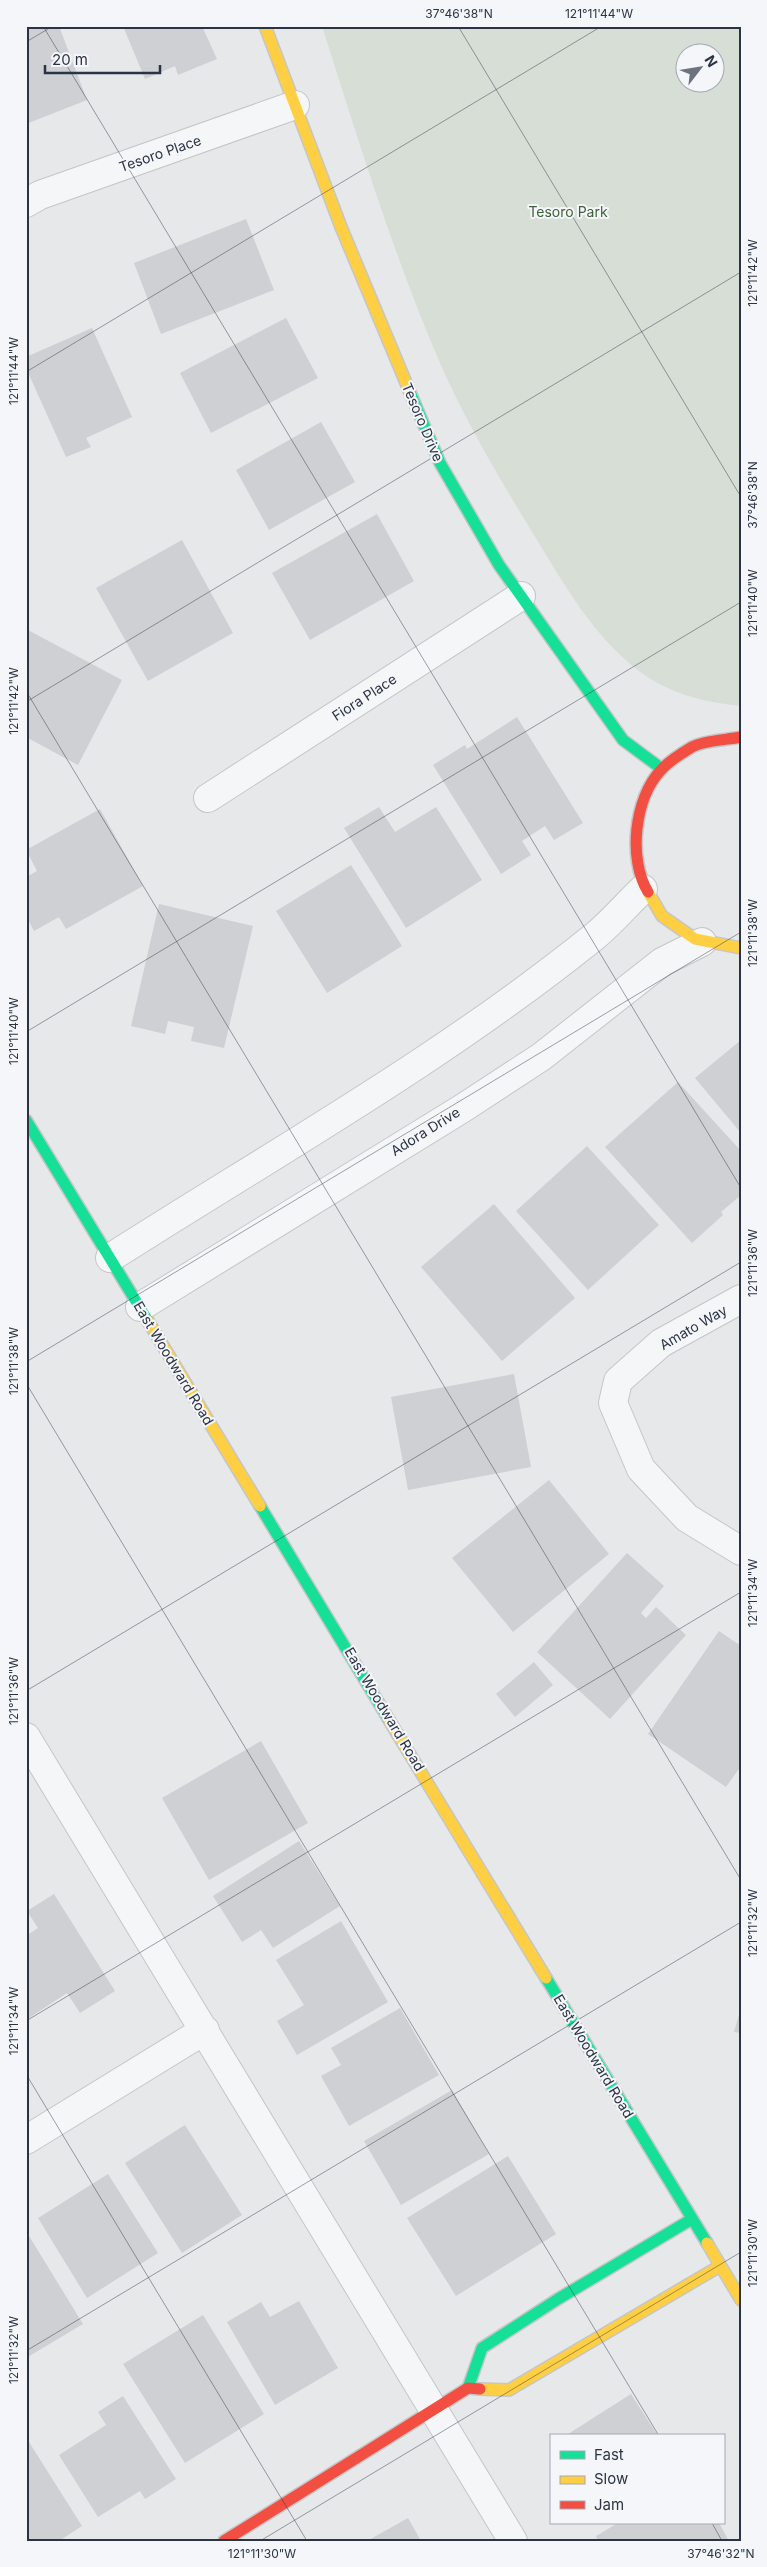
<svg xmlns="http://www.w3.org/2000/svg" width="767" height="2567" font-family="Inter,sans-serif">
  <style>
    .green { fill: #d6ded6; fill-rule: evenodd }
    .building { fill: #ced0d3 }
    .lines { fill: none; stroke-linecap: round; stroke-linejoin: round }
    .street-casing { stroke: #c4c6c8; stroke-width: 30 }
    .fast-casing { stroke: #c4c6c8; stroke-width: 14 }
    .slow-casing { stroke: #c4c6c8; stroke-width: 14 }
    .jam-casing { stroke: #c4c6c8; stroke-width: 14 }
    .street { stroke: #f5f6f7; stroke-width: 28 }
    .fast { stroke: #16e098; stroke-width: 11 }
    .slow { stroke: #ffcf43; stroke-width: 11 }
    .jam { stroke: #f24e42; stroke-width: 11 }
    .ticks { fill: none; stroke: #2b3445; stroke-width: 1; stroke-opacity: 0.45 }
    .labels { text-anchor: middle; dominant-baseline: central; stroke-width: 4; stroke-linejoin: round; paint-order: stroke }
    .street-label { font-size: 14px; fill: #2b3445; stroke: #f4f6f9 }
    .park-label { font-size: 14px; fill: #3f6138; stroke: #f4f6f9 }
    .neatline { fill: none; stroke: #2b3445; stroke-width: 2 }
    .ticks-label { font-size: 12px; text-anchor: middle; fill: #2b3445 }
  </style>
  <rect width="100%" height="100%" fill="#e6e8ea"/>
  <path class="green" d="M322,26H741V706C703,702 670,694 639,671C595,638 565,586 537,540C502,483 467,424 440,363C393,254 358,139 322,26ZM684,52H714V82H684Z"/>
  <path class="building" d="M26,26H59L87,100L26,124Z
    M123,26H202L217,59L178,75L175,66L145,79Z
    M246,219L274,290L161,334L134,263Z
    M286,318L318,378L211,433L180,373Z
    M92,328L132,417L86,438L91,447L66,457L26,368V357Z
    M321,422L355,482L269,530L236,470Z
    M377,514L414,581L310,640L272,573Z
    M182,540L233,633L148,681L96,588Z
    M26,629L122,680L78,765L26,737Z
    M517,717L583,823L554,840L545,826L522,841L531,855L501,874L433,765L465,745L467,749Z
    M379,807L395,832L436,807L482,880L406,928L344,828Z
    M100,809L143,886L66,929L59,917L34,931L26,916V877L37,871L26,850Z
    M351,865L402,946L327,993L276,911Z
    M159,904L253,926L224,1048L191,1041L194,1027L168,1021L165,1034L131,1026Z
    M741,1040V1133L695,1078Z
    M678,1082L741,1151V1195L721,1212L723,1215L692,1243L605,1147Z
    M587,1146L659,1225L588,1290L516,1211Z
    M494,1204L575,1298L502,1361L421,1267Z
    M514,1374L531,1467L408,1490L391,1397Z
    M549,1480L609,1554L513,1632L452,1558Z
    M627,1553L664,1586L641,1613L646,1618L656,1607L686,1635L610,1719L537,1652Z
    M719,1631L741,1646V1766L726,1787L648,1734Z
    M534,1662L553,1685L515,1717L496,1694Z
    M261,1741L308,1823L209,1880L162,1798Z
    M299,1841L340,1906L273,1948L261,1930L242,1942L213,1896Z
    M54,1894L115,1991L80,2013L67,1993L26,2020V1936L38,1928L27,1911Z
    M341,1921L388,2002L297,2055L277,2021L304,2005L276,1960Z
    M400,2008L439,2075L349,2126L321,2076L341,2065L331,2048Z
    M740,2011H741V2033L734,2032Z
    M452,2090L489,2154L401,2205L364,2141Z
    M185,2125L242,2215L182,2253L125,2163Z
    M508,2156L556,2234L456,2296L407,2218Z
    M108,2174L158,2253L87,2298L38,2218Z
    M26,2231L83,2324L26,2358Z
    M299,2301L338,2368L275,2405L227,2322L261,2302L270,2317Z
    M203,2315L264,2414L185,2463L123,2364Z
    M631,2394L658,2436H565Z
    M123,2396L176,2479L145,2499L140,2491L98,2517L59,2455L106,2425L98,2412Z
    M29,2442L82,2526L59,2541H26V2444Z
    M408,2518L421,2541H367Z
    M618,2523H719L729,2541H598L596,2536Z"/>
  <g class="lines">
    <defs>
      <path id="street" d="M26,203L40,195L295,105
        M208,798L521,596
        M110,1258C273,1154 444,1058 595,936C612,922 627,904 643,889
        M741,1299L661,1343L618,1381L613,1403L641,1469L687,1518L741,1551
        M140,1307L463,1108L541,1057L662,962L702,942
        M26,1737L513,2541
        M26,2140L205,2030"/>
      <path id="fast" d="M409,390L440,463L499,565L623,740L662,769
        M26,1120L148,1321
        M260,1506L389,1720
        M546,1978L707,2243
        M468,2388L482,2348L558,2299L692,2219"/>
      <path id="slow" d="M265,26L341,227L409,390
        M648,892L662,916L695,939L741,948
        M148,1321L260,1506
        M389,1720L546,1978
        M707,2243L741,2300
        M480,2389L509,2390L720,2266"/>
      <path id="jam" d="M648,892C628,859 634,799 661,770C669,761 682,753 692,747C705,740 727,740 741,737
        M224,2541L468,2388L480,2389"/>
    </defs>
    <use href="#street" class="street-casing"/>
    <use href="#fast" class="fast-casing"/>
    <use href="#slow" class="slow-casing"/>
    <use href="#jam" class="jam-casing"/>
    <use href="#street" class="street"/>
    <use href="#fast" class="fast"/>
    <use href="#slow" class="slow"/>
    <use href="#jam" class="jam"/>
  </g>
  <path class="ticks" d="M43,26L741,1188M458,26L741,497M26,42L53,26M26,372L602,26M26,691L741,1880M26,702L741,272M26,1032L741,602M26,1362L741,932M26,1383L659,2436M26,1691L741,1262M26,2021L741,1592M26,2074L307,2541M26,2351L741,1922M712,2523L722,2541M260,2541L741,2252"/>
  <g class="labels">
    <g class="street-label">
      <text transform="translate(160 153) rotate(-19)">Tesoro Place</text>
      <text transform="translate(423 422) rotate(67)">Tesoro Drive</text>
      <text transform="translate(364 697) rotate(-33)">Fiora Place</text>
      <text transform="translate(425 1131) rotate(-32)">Adora Drive</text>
      <text transform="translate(693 1327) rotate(-30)">Amato Way</text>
      <text transform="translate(174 1363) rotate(59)">East Woodward Road</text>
      <text transform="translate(385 1709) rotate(59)">East Woodward Road</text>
      <text transform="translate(594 2056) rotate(59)">East Woodward Road</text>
    </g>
    <g class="park-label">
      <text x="568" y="211">Tesoro Park</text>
    </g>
  </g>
  <rect width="767" height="2567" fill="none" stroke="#f4f6f9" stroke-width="55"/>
  <rect x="550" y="2434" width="175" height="90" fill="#f4f6f9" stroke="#a4a8b1"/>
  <rect x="560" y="2451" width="25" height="8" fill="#16e098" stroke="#a4a8b1"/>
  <text x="594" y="2460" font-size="15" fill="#2b3445">Fast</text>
  <rect x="560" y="2476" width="25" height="8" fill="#ffcf43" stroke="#a4a8b1"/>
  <text x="594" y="2484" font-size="15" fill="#2b3445">Slow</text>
  <rect x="560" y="2501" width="25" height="8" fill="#f24e42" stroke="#a4a8b1"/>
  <text x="594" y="2510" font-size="15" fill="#2b3445">Jam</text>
  <g transform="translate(700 68) rotate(59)"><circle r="24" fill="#f4f6f9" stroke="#a4a8b1"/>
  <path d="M0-4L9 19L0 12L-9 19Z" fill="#6c737f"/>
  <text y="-8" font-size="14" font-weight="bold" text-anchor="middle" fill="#2b3445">N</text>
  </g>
  <path d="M45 65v8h115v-8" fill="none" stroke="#2b3445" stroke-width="2.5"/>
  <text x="52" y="65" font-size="15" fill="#2b3445" stroke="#f4f6f9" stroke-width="4" paint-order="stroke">20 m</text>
  <rect x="28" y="28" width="712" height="2512" class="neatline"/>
  <g class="ticks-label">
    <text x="459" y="18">37°46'38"N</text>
    <text x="599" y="18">121°11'44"W</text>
    <text transform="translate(753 273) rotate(-90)" y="4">121°11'42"W</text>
    <text transform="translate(14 371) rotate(-90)" y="4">121°11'44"W</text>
    <text transform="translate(753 495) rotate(-90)" y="4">37°46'38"N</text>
    <text transform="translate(753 603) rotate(-90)" y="4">121°11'40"W</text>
    <text transform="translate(14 701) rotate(-90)" y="4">121°11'42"W</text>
    <text transform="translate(753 933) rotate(-90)" y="4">121°11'38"W</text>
    <text transform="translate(14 1031) rotate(-90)" y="4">121°11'40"W</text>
    <text transform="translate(753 1263) rotate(-90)" y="4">121°11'36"W</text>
    <text transform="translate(14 1361) rotate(-90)" y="4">121°11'38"W</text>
    <text transform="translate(753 1593) rotate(-90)" y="4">121°11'34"W</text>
    <text transform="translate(14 1691) rotate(-90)" y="4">121°11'36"W</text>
    <text transform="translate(753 1923) rotate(-90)" y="4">121°11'32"W</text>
    <text transform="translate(14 2021) rotate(-90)" y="4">121°11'34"W</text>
    <text transform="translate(753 2253) rotate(-90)" y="4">121°11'30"W</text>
    <text transform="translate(14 2350) rotate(-90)" y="4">121°11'32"W</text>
    <text x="262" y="2558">121°11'30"W</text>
    <text x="721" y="2558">37°46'32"N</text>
  </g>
</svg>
